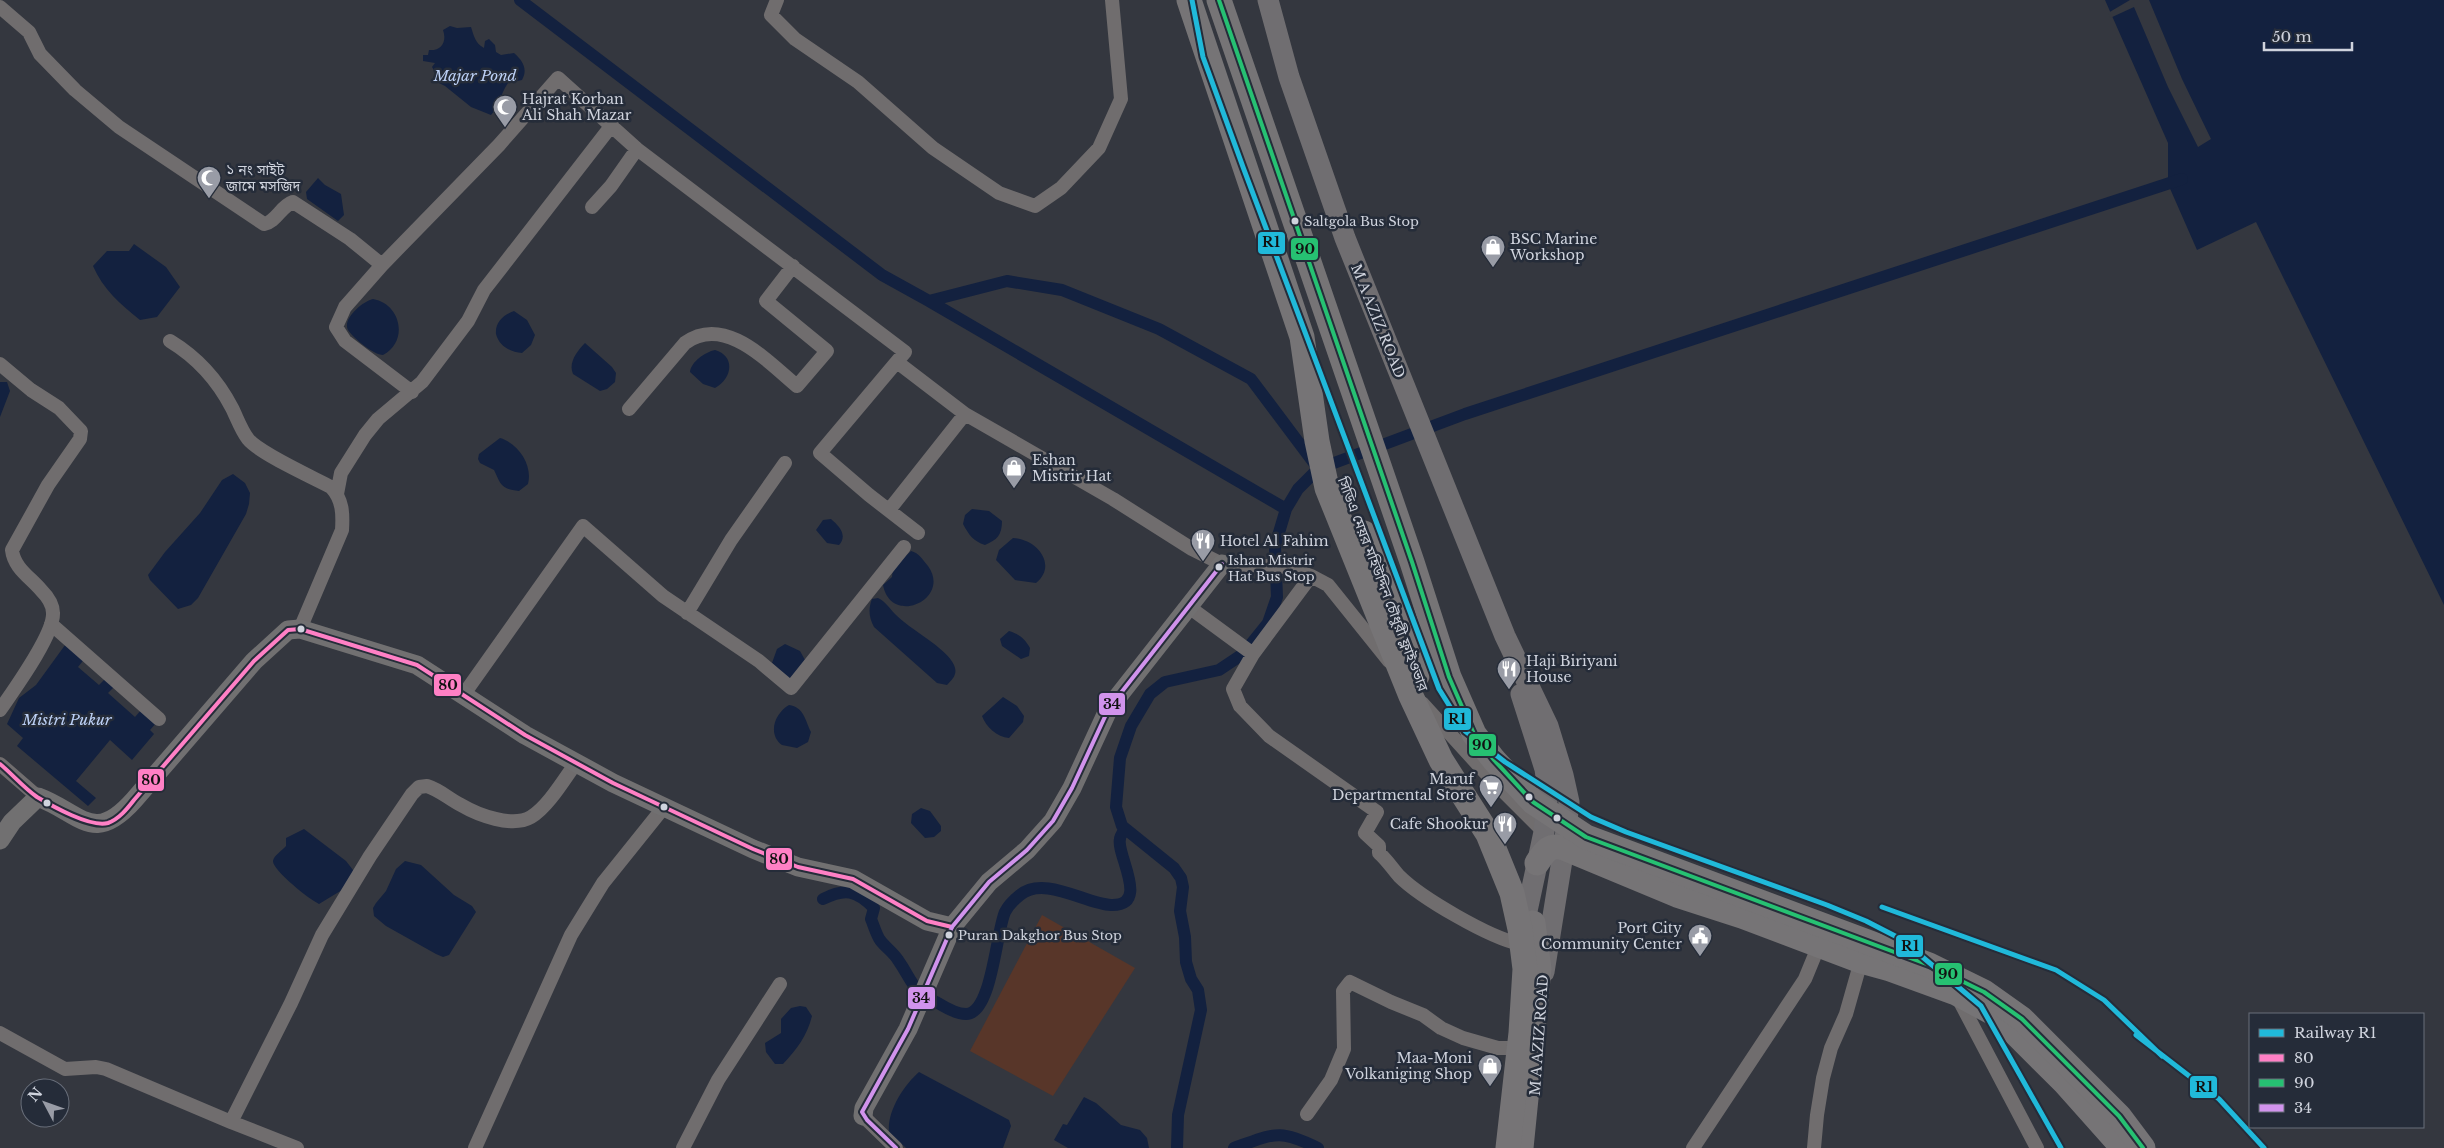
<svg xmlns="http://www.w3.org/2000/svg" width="2444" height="1148" font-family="'Libre Baskerville','Noto Sans Bengali',serif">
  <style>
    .green { fill: #583629 }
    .water { fill: #13213f }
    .pier { fill: #34373f }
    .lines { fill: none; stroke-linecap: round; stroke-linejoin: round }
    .canal { stroke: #13213f; stroke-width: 12 }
    .street { stroke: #706d6e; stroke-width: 14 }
    .secondary { stroke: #717071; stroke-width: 19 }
    .primary { stroke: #706e71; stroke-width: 21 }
    .highway { stroke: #767476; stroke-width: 25 }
    .highway-bridge { stroke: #767476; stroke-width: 25 }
    .bus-1-casing { stroke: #252c39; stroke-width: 8 }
    .bus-2-casing { stroke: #252c39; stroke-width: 8 }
    .bus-3-casing { stroke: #252c39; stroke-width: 8 }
    .bus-1 { stroke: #ff80c5; stroke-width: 4 }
    .bus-2 { stroke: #26c172; stroke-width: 4 }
    .bus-3 { stroke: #d193ec; stroke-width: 4 }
    .rail-1-casing { stroke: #252c39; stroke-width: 9 }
    .rail-1 { stroke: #20b9da; stroke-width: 5 }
    .bus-dot { fill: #cfd3dd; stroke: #252c39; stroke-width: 2 }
    .labels { text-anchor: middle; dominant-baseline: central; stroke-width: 5; stroke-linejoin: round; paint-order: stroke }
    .bus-label { font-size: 13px; fill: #cfd3dd; stroke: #252c39; text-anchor: start }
    .poi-label { font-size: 14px; fill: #cfd3dd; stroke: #252c39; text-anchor: start }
    .street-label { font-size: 14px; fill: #cfd3dd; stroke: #252c39 }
    .water-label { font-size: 15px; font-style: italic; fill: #bcd0f5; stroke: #252c39 }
    .line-badge { stroke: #252c39; stroke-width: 2 }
    .pale-badge-label { font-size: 14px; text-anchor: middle; font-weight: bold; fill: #111 }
  </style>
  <rect width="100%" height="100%" fill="#34373f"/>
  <path class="green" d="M1042,915L1135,968L1053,1096L970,1051Z"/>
  <path class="water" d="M2105,0H2444V605L2256,222L2197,250L2168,184V143Z
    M450,26L457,28L471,27C474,36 475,43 484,48L485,41L489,39L495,45L496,52L501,55L514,53C523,61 528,69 522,80L508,83C500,94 500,106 491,115L471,107L445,86L435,81L437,75L432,67L435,63L423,61V55H428L429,50C442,51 447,41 443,30Z
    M318,178L325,185L341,194L344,215L338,221L307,199L306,192Z
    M134,244L166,267L180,287L157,317L140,320C120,304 103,289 93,266L107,251H129Z
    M373,299C401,304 409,341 383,355C374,355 353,338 348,330C342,319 363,301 373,299Z
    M514,311L527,320L535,335L531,345L522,353C510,352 499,346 496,334C495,322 503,315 514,311Z
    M585,343L612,367L616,373L615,382L607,389L600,391L573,374C568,363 577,351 585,343Z
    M715,350C736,356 732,379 715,388L703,384L690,372C691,362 705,352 715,350Z
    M0,382H7L10,391L0,417Z
    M500,438C518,443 533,465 528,484L519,491C500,489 501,484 494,470L480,463L478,459L479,454Z
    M233,474L245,483L250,493L249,504L246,514L198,598L191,605L178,609L150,580L148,575L165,552L200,513L222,480Z
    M972,509L989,511L1002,521C1002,535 997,540 985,545C973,541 969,535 963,524L965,515Z
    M831,519C839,526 848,535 839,545L827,543L816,530L823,520Z
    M1013,538C1037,539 1058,565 1036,583L1015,580L996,560L999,550Z
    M911,551C919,553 923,560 928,566C952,599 891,627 883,585L892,577L893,568Z
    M878,598C886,602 889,608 895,614C909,629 947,648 954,665C958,674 953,679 947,685L937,683L874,627C869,618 868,609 872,599Z
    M1009,631C1019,634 1025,639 1030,648L1029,656L1021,659L1002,646L1000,639Z
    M68,641L86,657L78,667L99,685L107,677L116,685L108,693L135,717L142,709L157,722L150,730L154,734L132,760L110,740L76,781L96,798L88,806L17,746L23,738L7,724L19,698L36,685Z
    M785,644L800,651L805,660L791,678L788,679L772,663L777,649Z
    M1003,697L1017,706L1024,716L1023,722L1009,738C997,737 986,727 982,716Z
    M789,705C804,707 805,720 811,732L808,742L797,748L782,745C767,734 775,713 789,705Z
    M921,808L930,811L941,826V831L934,837L925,838L911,823L912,814Z
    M304,829L346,861L353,870V876L342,890L319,904C310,900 272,870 273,861C274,855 282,851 286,846V838Z
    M405,861L421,865L454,895L472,906L476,912L449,955L443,957L436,954L386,926L374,916L373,908L376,903L386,891L396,869Z
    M800,1006L806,1007L812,1016C807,1036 797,1049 783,1064H775L766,1052L765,1043L781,1033V1019L791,1008Z
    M919,1072L1009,1120L1011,1126L1003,1148H906L889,1132C887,1111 904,1085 919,1072Z
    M1084,1097L1096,1103L1121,1125L1140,1130L1147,1138L1149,1148H1068L1054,1140L1063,1124L1067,1125Z"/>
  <path class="pier" d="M2130,0H2149L2182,79L2211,139L2198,147L2168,87L2134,7L2110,18L2108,13Z"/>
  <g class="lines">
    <path class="canal" d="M520,0L882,275L929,301L1007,281L1062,290L1159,329L1251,379L1317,467
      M929,301L1286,509
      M823,899C845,888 856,890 874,908L871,919C874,926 876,934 880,940C885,947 893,952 898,960C914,983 910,989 938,1003C946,1008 956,1014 966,1014C992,1014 996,932 1005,912C1008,906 1015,899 1020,895C1044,875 1086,904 1111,905C1151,906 1116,855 1120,839C1120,836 1123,832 1125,829
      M1177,1148L1178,1115L1201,1010L1198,990L1191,979L1186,962L1185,937L1180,911L1183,887L1181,878L1174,868L1122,826L1116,807L1120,758L1131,726L1150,694L1165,682L1219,670L1243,654L1268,623L1277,597L1275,546L1286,509L1298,489L1318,469L1465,414L2182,179
      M1234,1148C1274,1134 1278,1128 1318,1148"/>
    <path class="street" d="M777,0L771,15L795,39L858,82L933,148L999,193L1035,206L1061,188L1099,148L1121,99L1112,0
      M0,7L29,32L40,54L75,90L119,127L264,224C276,222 281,206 293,202L350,239L382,265L345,307L336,327L345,341L412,392
      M592,207L611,186L637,149
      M382,265L499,145L558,78L637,149L905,352L820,453L869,495L918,533
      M170,341C198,358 217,379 232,408C237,418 241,430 248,439C259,453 312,477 331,487C343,500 343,514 342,530L300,629
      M897,362L965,414L1113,499L1192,549L1222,564L1287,567L1311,576L1328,585L1389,661
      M0,364L31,390L59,408L81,431L80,439L48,485L12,550C14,568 30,577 41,590C47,596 53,604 53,613C54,635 13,691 0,710
      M629,409L685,343C725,314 768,362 797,386L827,351L766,301L793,266
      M337,494L341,473L365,435L378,419L422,382L468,321L484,290L612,125
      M889,510L965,414
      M1311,576L1253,654L1233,689L1240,706L1269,736L1377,812L1365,833L1379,846V853C1387,860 1392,868 1399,876C1421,898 1490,938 1520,944
      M1189,607L1253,654
      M687,613L731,540L785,463
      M51,624L159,719
      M464,694L583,526L663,596L759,661L791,688L904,547
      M1422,703L1492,780L1544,832
      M0,764L38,797
      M1957,996L2037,1148
      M0,1033L65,1069L96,1067L106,1069L231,1122L291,1003L322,935L370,856L412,794L419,787L427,786C440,790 449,799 461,805C478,815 512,828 531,817C548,807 565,778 576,763
      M1307,1114L1331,1080L1344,1049L1343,991L1350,982L1391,1002L1423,1015L1441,1028L1463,1038L1498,1048H1512
      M863,1116L896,1148
      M231,1122L297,1148
      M475,1148L571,935L603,883L664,807
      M683,1148L718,1080L780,984
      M1693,1148L1805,979L1819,945
      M1814,1148L1817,1115L1823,1078L1831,1048L1846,1014L1861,961"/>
    <path class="secondary" d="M0,840L12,822L38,797C81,813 93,846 134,800L254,661L288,630L300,629L417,665L525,735L613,783L753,849L798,867L853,879L927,921L952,927
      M863,1116L864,1108L908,1029L952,927L989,882L1027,850L1053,821L1072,788L1109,708L1222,564"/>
    <path class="primary" d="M1268,0L1289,77L1345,238L1505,636L1548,726L1563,775L1569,802L1564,848L1544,972
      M1521,694L1545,769L1548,791L1544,832L1522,934"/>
    <path class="highway" d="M1537,863C1545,851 1549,844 1564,848L1677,895L1742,916L1861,961L1890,969L1956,993L1997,1015L2065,1083L2123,1148
      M1521,1148L1539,969L1533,923"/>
    <path class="highway-bridge" d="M1189,0L1302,337L1317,441L1327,488L1411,696L1441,760L1488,834L1512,893L1520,929L1525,969L1521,1033L1508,1148
      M1219,0L1412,562L1449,677L1474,734L1494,760L1533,802L1586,837L1929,965L1984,992L2022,1019L2119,1116L2143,1148
      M1364,533L1406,635L1417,676"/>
    <defs>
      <path id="bus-1" d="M0,764C12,774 24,788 37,797C52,806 91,828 108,823C119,819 127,809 134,800L254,661L288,630L300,629L417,665L525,735L613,783L753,849L798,867L853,879L927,921L952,927"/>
      <path id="bus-2" d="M1219,0L1412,562L1449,677L1474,734L1494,760L1533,802L1586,837L1929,965L1984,992L2022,1019L2119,1116L2143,1148"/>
      <path id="bus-3" d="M896,1148L867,1120L862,1112L908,1029L952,927L989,882L1027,850L1053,821L1072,788L1109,708L1222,564"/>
    </defs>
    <use href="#bus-1" class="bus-1-casing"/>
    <use href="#bus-2" class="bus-2-casing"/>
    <use href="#bus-3" class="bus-3-casing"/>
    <use href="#bus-1" class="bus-1"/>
    <use href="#bus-2" class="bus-2"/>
    <use href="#bus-3" class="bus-3"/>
    <defs>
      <path id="rail-1" d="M1192,0L1203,57L1243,167L1439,689L1465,731L1505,762L1591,817L1626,832L1827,905L1866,921L1901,939L1981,1006L2061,1148
        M1882,907L2056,970L2104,1000L2162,1056
        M2136,1035L2219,1099L2264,1148"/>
    </defs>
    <use href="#rail-1" class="rail-1-casing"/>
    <use href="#rail-1" class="rail-1"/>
  </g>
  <defs>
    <symbol id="mosque-pin" viewBox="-11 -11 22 30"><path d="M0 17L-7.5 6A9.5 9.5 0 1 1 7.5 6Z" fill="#999ca6" stroke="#252c39"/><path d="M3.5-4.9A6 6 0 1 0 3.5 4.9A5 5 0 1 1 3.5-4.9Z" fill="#fff"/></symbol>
    <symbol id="shop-pin" viewBox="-11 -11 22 30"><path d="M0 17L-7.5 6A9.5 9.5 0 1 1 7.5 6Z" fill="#999ca6" stroke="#252c39"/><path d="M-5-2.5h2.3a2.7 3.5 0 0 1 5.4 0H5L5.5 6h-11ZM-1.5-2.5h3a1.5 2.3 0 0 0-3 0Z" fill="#fff"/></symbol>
    <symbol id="restaurant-pin" viewBox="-11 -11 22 30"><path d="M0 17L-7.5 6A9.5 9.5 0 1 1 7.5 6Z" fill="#999ca6" stroke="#252c39"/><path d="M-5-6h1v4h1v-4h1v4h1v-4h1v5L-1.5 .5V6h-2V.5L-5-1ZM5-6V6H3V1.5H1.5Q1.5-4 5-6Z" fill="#fff"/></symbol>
    <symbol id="supermarket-pin" viewBox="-11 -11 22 30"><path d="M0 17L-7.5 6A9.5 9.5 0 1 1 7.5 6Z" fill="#999ca6" stroke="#252c39"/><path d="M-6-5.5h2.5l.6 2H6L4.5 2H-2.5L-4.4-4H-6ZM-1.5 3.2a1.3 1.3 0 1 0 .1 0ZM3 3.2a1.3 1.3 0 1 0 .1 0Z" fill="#fff"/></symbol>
    <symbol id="civic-pin" viewBox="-11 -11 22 30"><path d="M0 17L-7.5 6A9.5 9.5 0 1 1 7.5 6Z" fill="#999ca6" stroke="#252c39"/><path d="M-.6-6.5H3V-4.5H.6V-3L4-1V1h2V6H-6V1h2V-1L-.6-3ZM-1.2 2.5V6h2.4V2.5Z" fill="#fff"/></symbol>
  </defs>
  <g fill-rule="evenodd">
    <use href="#mosque-pin" x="491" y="93" width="28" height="38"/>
    <use href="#mosque-pin" x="195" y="164" width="28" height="38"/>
    <use href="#shop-pin" x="1479" y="233" width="28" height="38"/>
    <use href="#shop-pin" x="1000" y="454" width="28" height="38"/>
    <use href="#restaurant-pin" x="1189" y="527" width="28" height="38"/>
    <use href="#restaurant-pin" x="1495" y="655" width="28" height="38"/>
    <use href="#supermarket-pin" x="1477" y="773" width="28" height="38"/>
    <use href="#restaurant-pin" x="1491" y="810" width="28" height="38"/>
    <use href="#civic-pin" x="1686" y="922" width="28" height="38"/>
    <use href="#shop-pin" x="1476" y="1052" width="28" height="38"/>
  </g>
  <g class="bus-dot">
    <circle cx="1295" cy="221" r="4.5"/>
    <circle cx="1219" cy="567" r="4.5"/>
    <circle cx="301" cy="629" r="4.5"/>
    <circle cx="1529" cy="797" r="4.5"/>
    <circle cx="47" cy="803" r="4.5"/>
    <circle cx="664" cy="807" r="4.5"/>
    <circle cx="1557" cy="818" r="4.5"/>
    <circle cx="949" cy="935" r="4.5"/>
  </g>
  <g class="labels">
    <g class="bus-label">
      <text x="1304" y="221">Saltgola Bus Stop</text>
      <text x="1228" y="560">Ishan Mistrir<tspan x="1228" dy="16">Hat Bus Stop</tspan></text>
      <text x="958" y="935">Puran Dakghor Bus Stop</text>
    </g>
    <g class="poi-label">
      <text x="522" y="99">Hajrat Korban<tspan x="522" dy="16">Ali Shah Mazar</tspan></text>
      <text x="226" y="170">১ নং সাইট<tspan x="226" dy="16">জামে মসজিদ</tspan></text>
      <text x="1510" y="239">BSC Marine<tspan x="1510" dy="16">Workshop</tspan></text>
      <text x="1032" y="460">Eshan<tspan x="1032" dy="16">Mistrir Hat</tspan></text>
      <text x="1220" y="541">Hotel Al Fahim</text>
      <text x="1526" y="661">Haji Biriyani<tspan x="1526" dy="16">House</tspan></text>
      <text x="1474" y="779" text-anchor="end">Maruf<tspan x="1474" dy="16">Departmental Store</tspan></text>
      <text x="1488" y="824" text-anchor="end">Cafe Shookur</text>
      <text x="1682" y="928" text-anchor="end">Port City<tspan x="1682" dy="16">Community Center</tspan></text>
      <text x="1472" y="1058" text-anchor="end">Maa-Moni<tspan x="1472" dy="16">Volkaniging Shop</tspan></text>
    </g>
    <g class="street-label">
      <text transform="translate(1378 321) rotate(68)">M A AZIZ ROAD</text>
      <text transform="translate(1383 584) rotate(69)">সিডিএ মেয়র মহিউদ্দিন চৌধুরী ফ্লাইওভার</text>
      <text transform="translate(1539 1035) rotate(-86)">M A AZIZ ROAD</text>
    </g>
    <g class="water-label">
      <text x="475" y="75">Majar Pond</text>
      <text x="67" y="719">Mistri Pukur</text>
    </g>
  </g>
  <g class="line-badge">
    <rect x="1257" y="231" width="29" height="24" rx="5" fill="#20b9da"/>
    <rect x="1290" y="237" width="29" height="24" rx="5" fill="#26c172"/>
    <rect x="433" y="673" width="29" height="24" rx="5" fill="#ff80c5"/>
    <rect x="1098" y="692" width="28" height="24" rx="5" fill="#d193ec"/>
    <rect x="1443" y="707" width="29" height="24" rx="5" fill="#20b9da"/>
    <rect x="1468" y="733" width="29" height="24" rx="5" fill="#26c172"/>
    <rect x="137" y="768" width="28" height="24" rx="5" fill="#ff80c5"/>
    <rect x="765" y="847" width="28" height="24" rx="5" fill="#ff80c5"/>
    <rect x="1895" y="934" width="29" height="24" rx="5" fill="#20b9da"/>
    <rect x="1934" y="962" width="29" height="24" rx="5" fill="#26c172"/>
    <rect x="907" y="986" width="29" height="24" rx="5" fill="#d193ec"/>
    <rect x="2189" y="1075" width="29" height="24" rx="5" fill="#20b9da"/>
  </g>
  <g class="pale-badge-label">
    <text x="1271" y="247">R1</text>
    <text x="1305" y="254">90</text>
    <text x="448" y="690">80</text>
    <text x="1112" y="709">34</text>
    <text x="1457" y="724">R1</text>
    <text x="1482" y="750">90</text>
    <text x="151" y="785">80</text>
    <text x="779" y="864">80</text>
    <text x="1910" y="951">R1</text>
    <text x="1948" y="979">90</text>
    <text x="921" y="1003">34</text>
    <text x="2204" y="1092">R1</text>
  </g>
  <rect x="2249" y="1013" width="175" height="115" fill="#252c39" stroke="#696f7b"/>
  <rect x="2259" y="1029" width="25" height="8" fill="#20b9da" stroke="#696f7b"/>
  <text x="2294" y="1038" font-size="15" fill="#cfd3dd">Railway R1</text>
  <rect x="2259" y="1054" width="25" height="8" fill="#ff80c5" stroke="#696f7b"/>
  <text x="2294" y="1063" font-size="15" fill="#cfd3dd">80</text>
  <rect x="2259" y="1079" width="25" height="8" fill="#26c172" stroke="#696f7b"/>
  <text x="2294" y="1088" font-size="15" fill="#cfd3dd">90</text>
  <rect x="2259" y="1104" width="25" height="8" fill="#d193ec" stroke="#696f7b"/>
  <text x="2294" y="1113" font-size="15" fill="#cfd3dd">34</text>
  <g transform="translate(45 1103) rotate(311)"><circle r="24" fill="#252c39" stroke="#696f7b"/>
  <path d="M0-4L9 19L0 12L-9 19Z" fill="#999ca6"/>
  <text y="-8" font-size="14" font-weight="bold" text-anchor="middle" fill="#cfd3dd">N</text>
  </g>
  <path d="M2264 42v8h88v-8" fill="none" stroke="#cfd3dd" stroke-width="2.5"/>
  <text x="2272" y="42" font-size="15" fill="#cfd3dd" stroke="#252c39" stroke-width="4" paint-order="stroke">50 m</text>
</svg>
